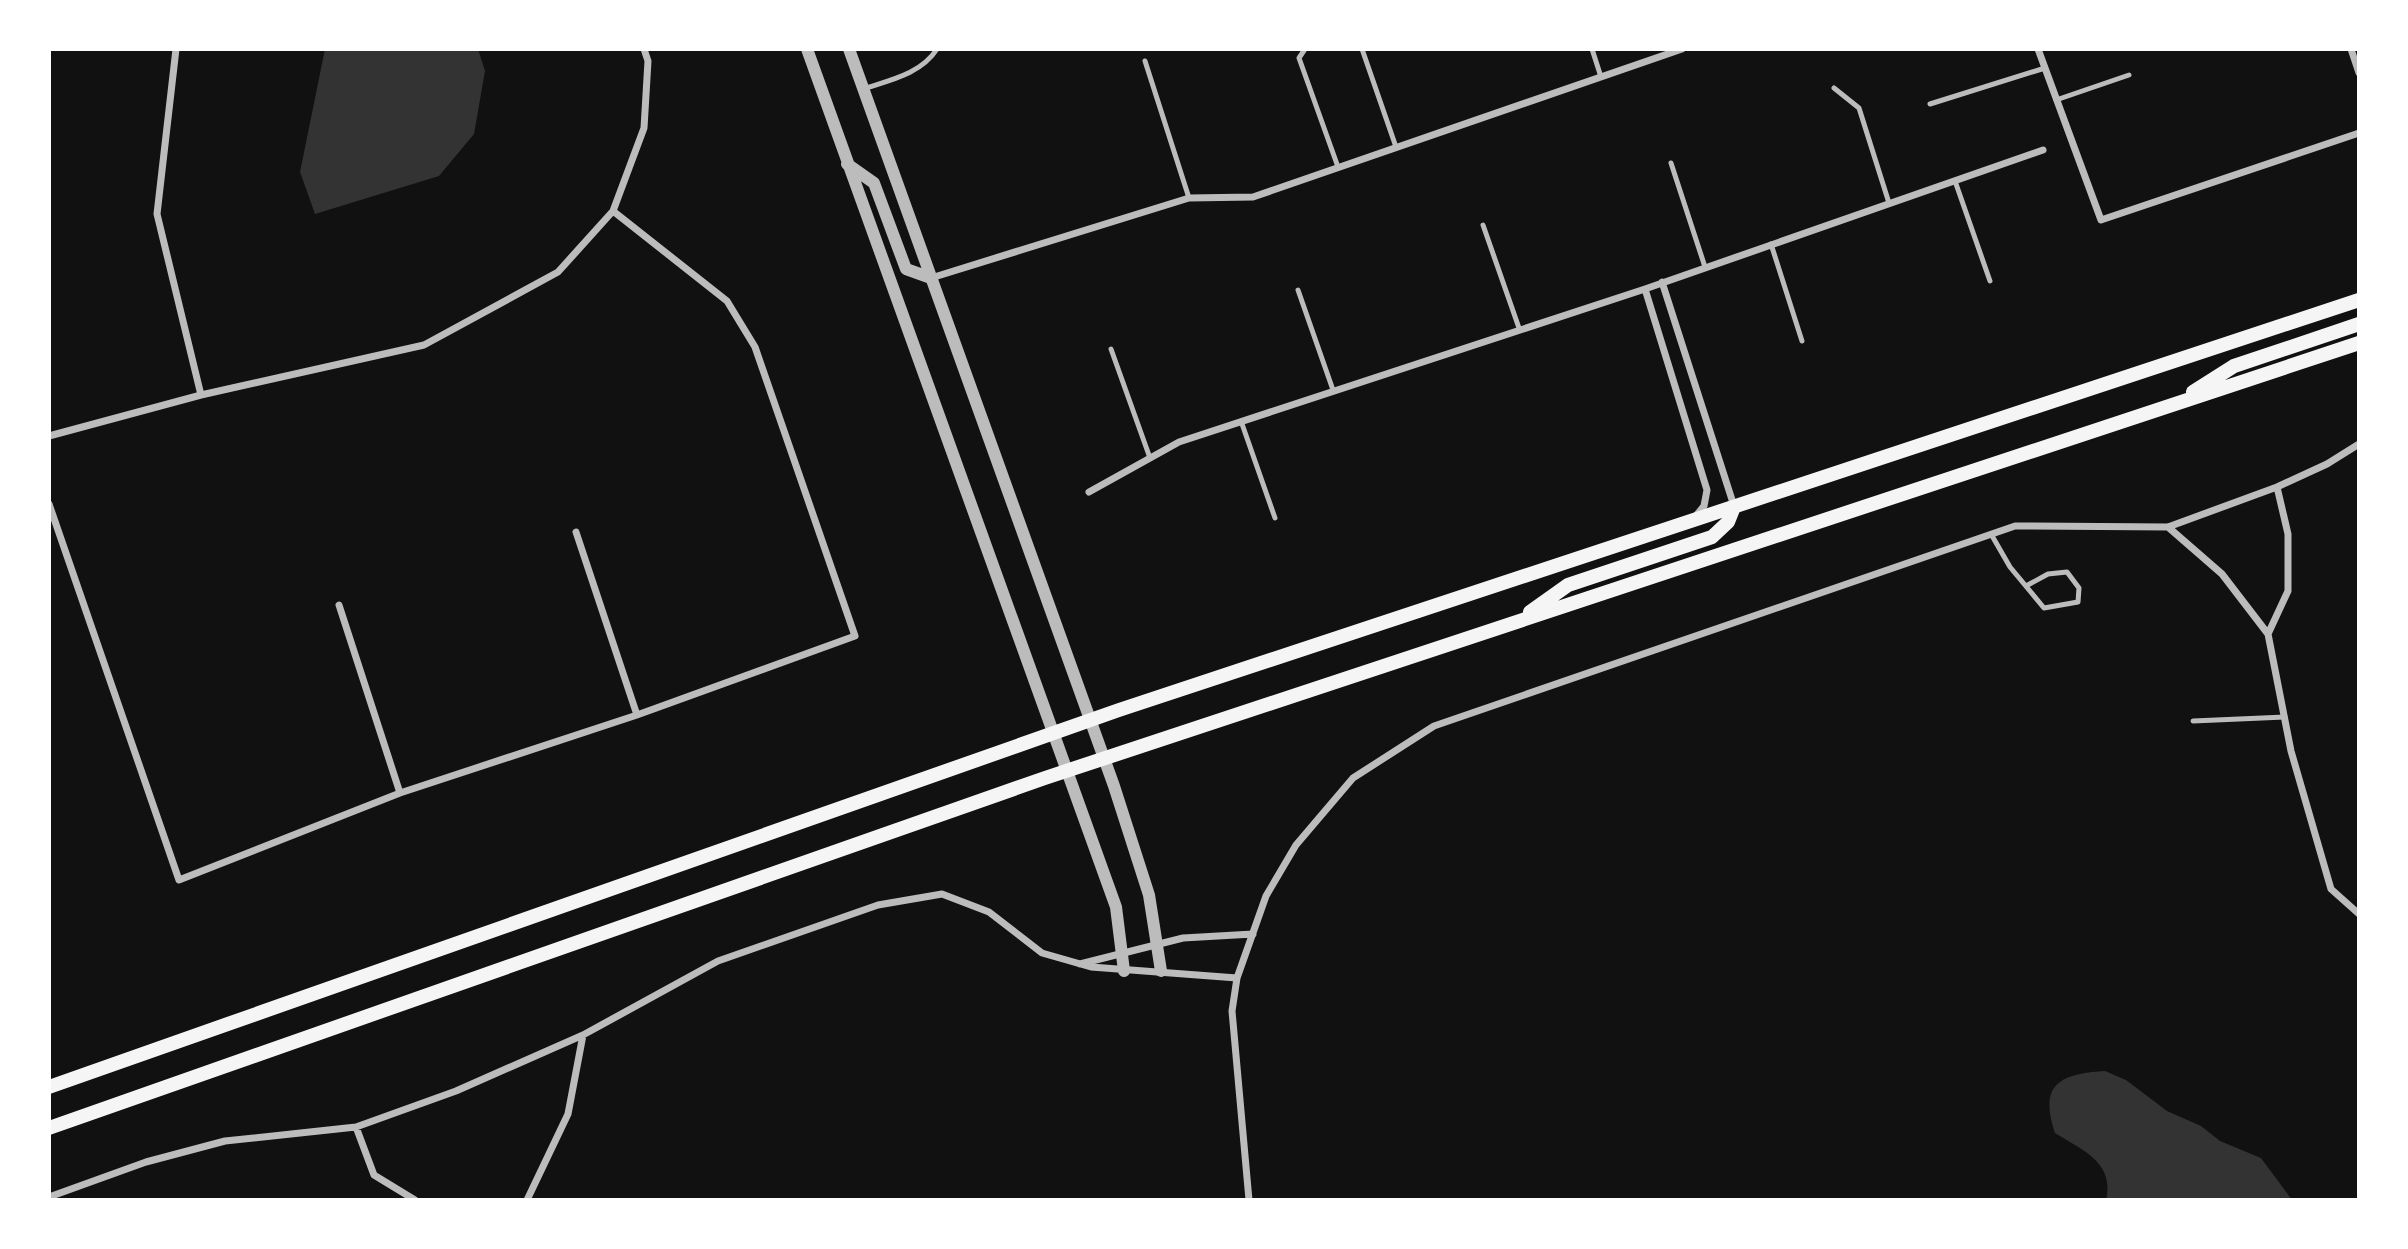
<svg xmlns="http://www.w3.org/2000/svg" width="2408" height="1249" font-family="Raleway,sans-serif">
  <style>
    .water { fill: #333 }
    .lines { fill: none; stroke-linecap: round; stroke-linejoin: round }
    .service { stroke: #bcbcbc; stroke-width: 5 }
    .minor { stroke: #bcbcbc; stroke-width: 7 }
    .tertiary { stroke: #bcbcbc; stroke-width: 12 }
    .secondary { stroke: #f5f5f5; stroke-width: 14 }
  </style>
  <rect width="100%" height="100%" fill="#111"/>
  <path class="water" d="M325,49H478L485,71L474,134L439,176L315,214L300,172Z
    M2105,1071L2126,1080L2167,1111L2201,1126L2220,1141L2261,1158L2292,1200H2106C2115,1162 2082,1150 2055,1133C2039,1085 2058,1074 2105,1071Z"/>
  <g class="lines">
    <path class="service" d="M1305,49L1299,58L1338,167
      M1362,49L1396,147
      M1592,49L1601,77
      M1145,61L1189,198
      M1834,88L1859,108L1889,203
      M863,89C890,80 921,74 937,49
      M2056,100L2129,75
      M1930,104L2045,68
      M1671,163L1705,267
      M1955,181L1990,281
      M1483,225L1519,328
      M1771,244L1802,341
      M1298,290L1333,390
      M1111,349L1150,458
      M1241,421L1275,518
      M1991,534L2010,567L2044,608L2078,602L2079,588L2067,572L2048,574L2026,586
      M2193,721L2285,717"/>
    <path class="minor" d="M176,49L157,214L201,395
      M2038,49L2101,220L2359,133
      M2351,49L2359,73
      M931,278L1189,198L1253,197L1682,49
      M1662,282L1734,506
      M1645,289L1707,490L1704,506L1695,517
      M49,436L201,395L424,345L558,272L613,211L644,128L648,61L644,49
      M1089,492L1179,442L1645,289L2043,150
      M49,504L179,880L400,793L637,715L855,636L755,347L727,301L613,211
      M2168,527L2222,574L2268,634L2291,751L2331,889L2359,914
      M576,532L637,715
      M339,605L400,793
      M2268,634L2288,591V534L2277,487
      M1080,964L1183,938L1253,934
      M356,1127L374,1175L415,1200
      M49,1197L146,1162L225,1141L356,1127L456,1091L583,1035L718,961L878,905L942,894L989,912L1042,953L1091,967L1237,978
      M527,1200L568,1114L583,1035
      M1249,1200L1232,1011L1237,978L1266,896L1296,845L1353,778L1434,726L2015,526L2168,527L2277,487L2327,464L2359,444"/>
    <path class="tertiary" d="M807,49L1116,907L1124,971
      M849,49L1114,786L1149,895L1161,971
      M847,164L874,183L906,269L931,278"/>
    <path class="secondary" d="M2193,392L2234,366L2359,324
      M1530,612L1568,585L1712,537L1728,522L1734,507
      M49,1087L1119,710L2359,300
      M49,1128L1045,778L2359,343"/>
  </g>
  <rect width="2408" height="1249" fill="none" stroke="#ffffff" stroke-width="102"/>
</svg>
